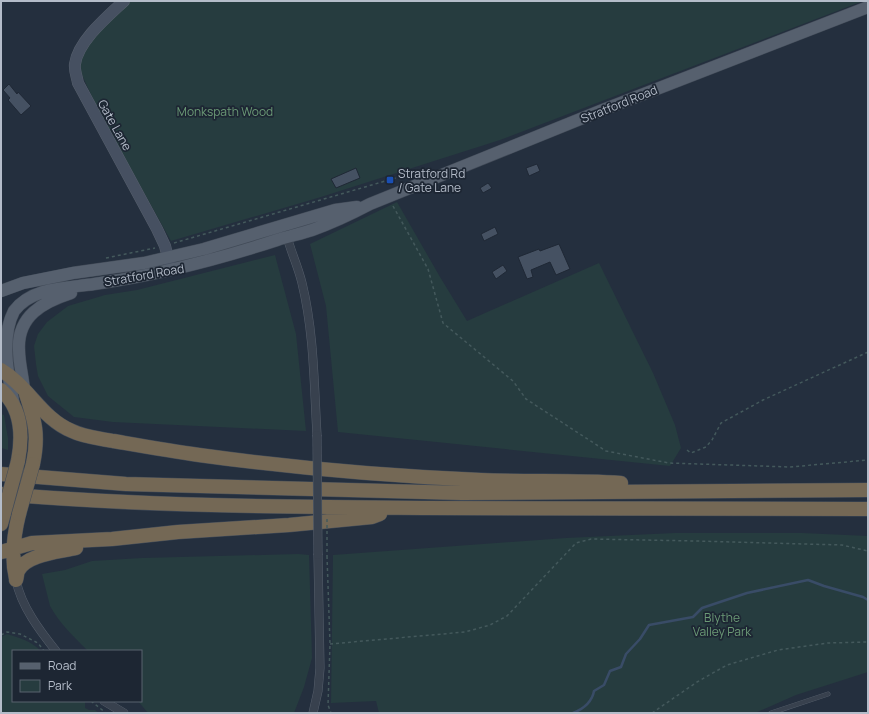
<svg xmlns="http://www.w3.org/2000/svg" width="869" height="714" font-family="Manrope,sans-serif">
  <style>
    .green { fill: #263c3f }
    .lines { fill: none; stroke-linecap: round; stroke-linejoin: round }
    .stream { stroke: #394c67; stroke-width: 2.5 }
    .building { fill: #455162; stroke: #1f2835 }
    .lane-casing { stroke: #565f6c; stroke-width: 5 }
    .street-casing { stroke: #565f6c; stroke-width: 9 }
    .secondary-casing { stroke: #565f6c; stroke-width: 12 }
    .primary-casing { stroke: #414a57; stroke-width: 13 }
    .highway-casing { stroke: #434c59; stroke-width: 15 }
    .path { stroke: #44595c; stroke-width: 1.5; stroke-dasharray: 3 3; stroke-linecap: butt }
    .lane { stroke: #38414e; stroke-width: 4 }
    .street { stroke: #38414e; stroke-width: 8 }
    .secondary { stroke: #465061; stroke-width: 11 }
    .primary { stroke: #56606e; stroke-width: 12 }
    .highway { stroke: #746855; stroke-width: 14 }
    .street-bridge-casing { stroke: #565f6c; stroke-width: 9; stroke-linecap: butt }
    .highway-bridge-casing { stroke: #434c59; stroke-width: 15; stroke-linecap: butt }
    .path-bridge { stroke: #44595c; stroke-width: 1.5; stroke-dasharray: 3 3; stroke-linecap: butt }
    .street-bridge { stroke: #38414e; stroke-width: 8 }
    .highway-bridge { stroke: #746855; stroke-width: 14 }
    .transit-dot { fill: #1a4fb4; stroke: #1d2633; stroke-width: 1.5 }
    .labels { text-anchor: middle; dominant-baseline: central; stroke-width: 3.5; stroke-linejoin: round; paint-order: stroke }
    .street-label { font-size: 12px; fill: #b4bcc9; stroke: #1d2633 }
    .park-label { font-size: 12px; fill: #6b9a76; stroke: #1d2633 }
    .poi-label { font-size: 12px; fill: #b4bcc9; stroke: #1d2633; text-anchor: start }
  </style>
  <rect width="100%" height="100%" fill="#242f3e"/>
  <path class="green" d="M132,1H863L500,140L321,197L171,241L99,112L78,66L89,43L128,3Z
    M397,202L440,277L467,321L599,263L653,373L675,425L681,448L670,466L338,432L326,306L310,244Z
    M275,255L296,334L306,431L113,422L74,417L48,396L38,376L36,364L34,346L38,334L47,322L68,306L105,295L137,290Z
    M1,414L4,415L8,438V450L1,448Z
    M675,533H802L868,536V672L796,695L755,713H379L376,701L331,703L333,555L566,538Z
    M298,554L309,555L312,658L304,687L294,713H148L138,701H141V651H88C74,637 60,624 50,606L42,574L65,570L92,561L142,558Z
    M7,634C20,638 31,641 41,651H13V701H85V708L89,710H95L99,713H1V637Z"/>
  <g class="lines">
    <path class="stream" d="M573,713C583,709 592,702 594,691L604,685L610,671L621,667L626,654L640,639L649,625L693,617L702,608L747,593L808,580L824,586L863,597L868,600"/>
  </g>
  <path class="building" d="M9,84L17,94L18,92L31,106L21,115L8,100L10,98L3,90Z
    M537,164L540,171L529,176L526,168Z
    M356,168L360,178L336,188L331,179Z
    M488,183L492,188L483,193L480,188Z
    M495,227L498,234L484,241L481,234Z
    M559,244L570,269L556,275L550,262L531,270L533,277L527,279L518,257L539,249L540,251Z
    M503,265L507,271L496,279L492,272Z"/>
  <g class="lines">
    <defs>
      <path id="lane" d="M771,713L828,694"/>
      <path id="street" d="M286,233C290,250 298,266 302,283C314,332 314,384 317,435
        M16,580C21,606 40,631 56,651
        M104,701L124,713
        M313,713L318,691L320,668L318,555"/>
      <path id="secondary" d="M124,1C108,16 78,41 75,64C74,70 77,77 78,83L157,229L165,246L170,266"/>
      <path id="primary" d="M1,291L23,283L73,273L144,263L204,249L335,210L357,207
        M24,390C23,377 19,363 19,350C17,316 43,302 71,293
        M14,405C8,376 0,338 14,311C32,287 67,288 94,284C158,275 216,260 277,240C289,236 300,234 312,230C332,223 351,214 370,204L600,111L868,7"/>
      <path id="highway" d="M1,370C28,386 42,419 72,431C84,437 99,438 113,441C142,446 170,451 199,455C293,468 387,476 481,480C528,482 575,480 621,483
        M1,390C22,408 23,435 18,461
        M26,394C35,421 39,435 33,464
        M1,474L126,484L462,493L868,490
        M1,494C141,506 283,507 423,508C572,509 720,510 868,509
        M1,524L4,513
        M1,552L32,543L112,539L178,532L289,525L372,517L380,514
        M16,579C11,558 14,534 19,514
        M16,580C17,577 17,573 18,571C26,554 60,552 76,548"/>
    </defs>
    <use href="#lane" class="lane-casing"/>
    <use href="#street" class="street-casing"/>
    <use href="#secondary" class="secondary-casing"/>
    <use href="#primary" class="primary-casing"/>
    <use href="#highway" class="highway-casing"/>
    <path class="path" d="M393,206L428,269L443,323L513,381L526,399L606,451L669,463L790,467L868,460
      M174,243L433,167
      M106,258L155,248
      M687,450L691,453L706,447L712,440L721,423L763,400L868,352
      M327,556L330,644L328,705L331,713
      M1,635L7,632L20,634L38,643L44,651
      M330,644L465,632L490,625L507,616L576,543L591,539L696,541L842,545L868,551
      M91,701L106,713
      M652,713L697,682L727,665L778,650L828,643L868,642"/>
    <use href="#lane" class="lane"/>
    <use href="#street" class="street"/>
    <use href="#secondary" class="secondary"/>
    <use href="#primary" class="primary"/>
    <use href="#highway" class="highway"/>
    <defs>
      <path id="street-bridge" d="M317,435L318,555"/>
      <path id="highway-bridge" d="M4,513L18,461
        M19,514L33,464"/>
    </defs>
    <use href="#street-bridge" class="street-bridge-casing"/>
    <use href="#highway-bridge" class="highway-bridge-casing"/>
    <path class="path-bridge" d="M327,519V556"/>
    <use href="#street-bridge" class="street-bridge"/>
    <use href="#highway-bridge" class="highway-bridge"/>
  </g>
  <rect class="transit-dot" x="386" y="176" width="8" height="8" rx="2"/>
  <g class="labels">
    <g class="street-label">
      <text transform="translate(619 104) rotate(-22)">Stratford Road</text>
      <text transform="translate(115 125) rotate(61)">Gate Lane</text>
      <text transform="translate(144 275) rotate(-10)">Stratford Road</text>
    </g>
    <g class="park-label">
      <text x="225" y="111">Monkspath Wood</text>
      <text x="722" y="617">Blythe<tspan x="722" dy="14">Valley Park</tspan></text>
    </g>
    <g class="poi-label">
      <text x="398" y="173">Stratford Rd<tspan x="398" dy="14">/ Gate Lane</tspan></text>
    </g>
  </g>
  <rect width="869" height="714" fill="none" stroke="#b4bcc9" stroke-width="4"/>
  <rect x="12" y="650" width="130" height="52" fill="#1d2633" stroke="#59626f"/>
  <rect x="20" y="663" width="20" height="6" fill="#56606e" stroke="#59626f"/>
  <text x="48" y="670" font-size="12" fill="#b4bcc9">Road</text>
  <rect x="20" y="680" width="20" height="12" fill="#263c3f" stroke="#59626f"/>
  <text x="48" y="690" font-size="12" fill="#b4bcc9">Park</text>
</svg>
